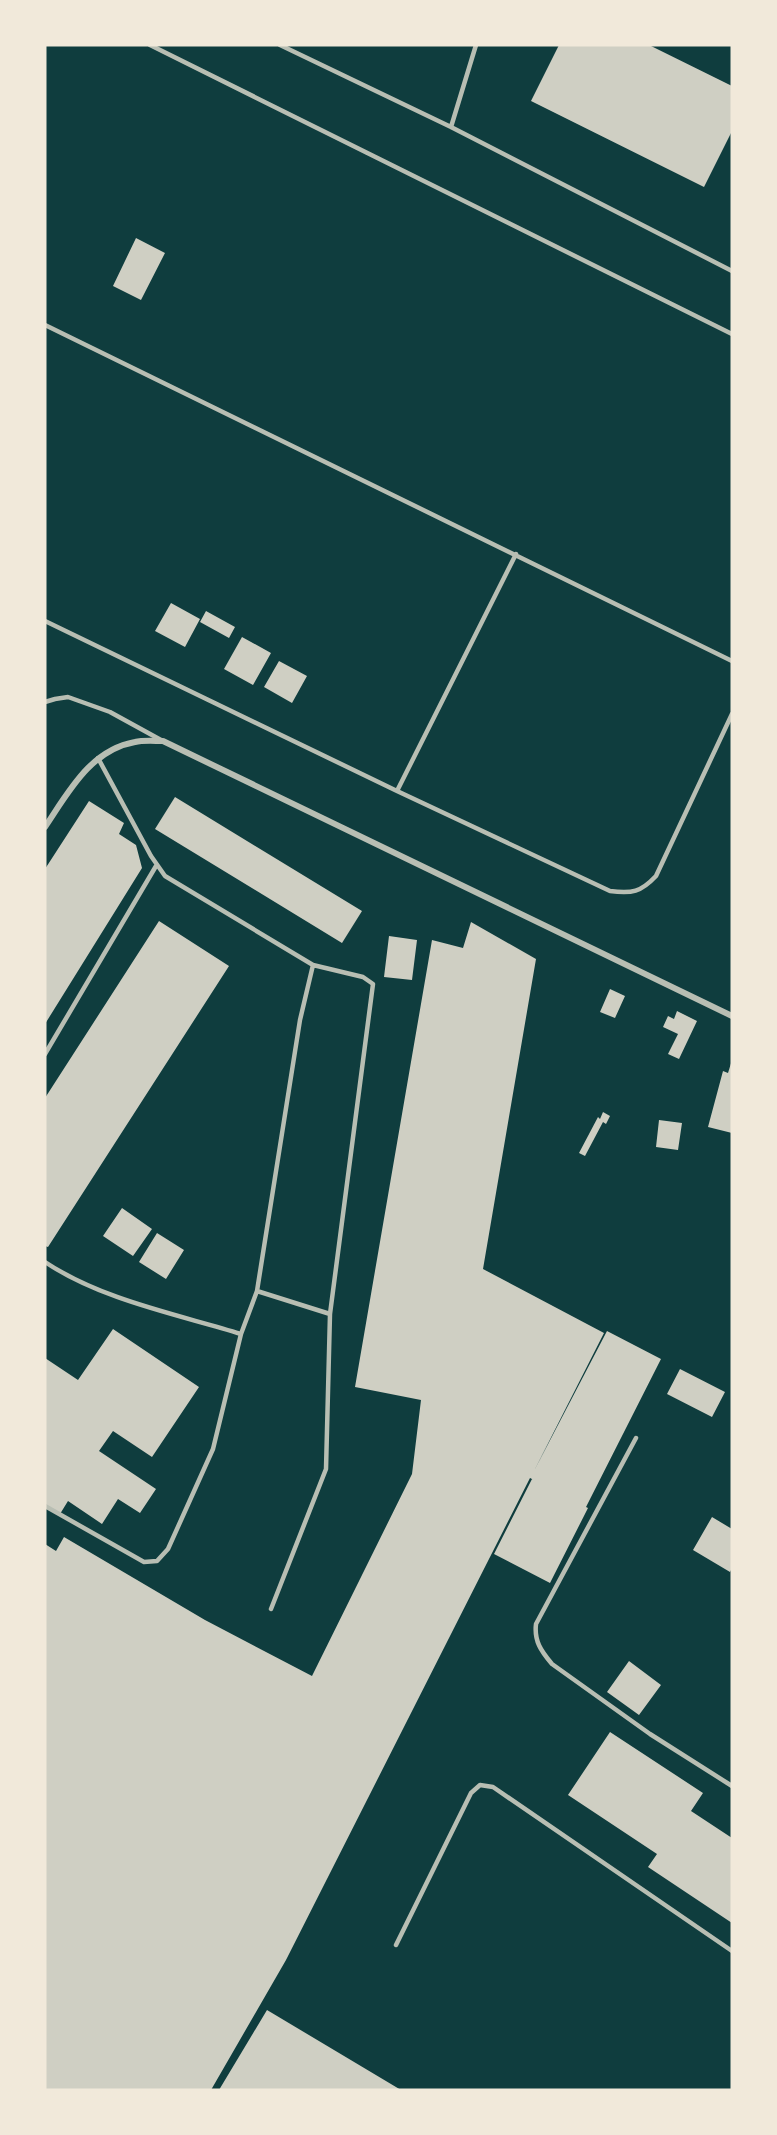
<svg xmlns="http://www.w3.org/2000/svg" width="777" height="2135" font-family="'Source Sans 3',sans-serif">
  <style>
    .building { fill: #cfcfc3 }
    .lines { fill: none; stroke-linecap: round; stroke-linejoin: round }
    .service { stroke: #b8beb3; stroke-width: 4.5 }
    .minor { stroke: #b8beb3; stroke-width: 6 }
  </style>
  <rect width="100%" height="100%" fill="#0f3d3e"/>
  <path class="building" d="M559,45H649L732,86V131L704,187L531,101Z
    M136,238L165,253L141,300L113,286Z
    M171,603L200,619L185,647L155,631Z
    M206,611L235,627L229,638L200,622Z
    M242,637L271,653L253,685L224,669Z
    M279,661L307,676L292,703L264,687Z
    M175,797L362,911L342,943L155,829Z
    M89,801L124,823L119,834L136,845L142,868L45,1024V869Z
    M159,921L229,966L48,1247L45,1246V1098Z
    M471,922L536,959L483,1269L604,1333L534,1471L607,1331L661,1359L586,1507L588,1508L550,1583L494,1554L532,1479L544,1485L530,1478L286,1960L211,2090H45V1544L56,1551L64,1537L205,1620L312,1676L412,1474L421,1400L355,1387L432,940L463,948Z
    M389,936L417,940L412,980L384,977Z
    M610,989L625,996L615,1018L600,1012Z
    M677,1011L697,1021L679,1059L668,1054L678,1034L663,1027L668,1016L674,1019Z
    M732,1060V1133L708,1127L723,1071L728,1073Z
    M603,1112L610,1116L606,1124L603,1122L585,1156L579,1153L598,1117L600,1119Z
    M659,1120L682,1123L678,1150L656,1147Z
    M122,1208L152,1229L133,1256L103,1236Z
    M157,1233L184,1250L166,1279L139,1262Z
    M113,1329L199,1387L152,1457L113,1431L99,1451L156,1489L140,1513L118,1499L102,1524L68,1501L60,1514L45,1504V1358L78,1380Z
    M680,1369L725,1392L712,1417L667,1394Z
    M712,1517L732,1529V1568L730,1572L693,1550Z
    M629,1661L661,1685L639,1715L607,1692Z
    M610,1732L703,1793L691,1811L732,1838V1923L648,1867L657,1854L568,1795Z
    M267,2010L401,2090H219Z"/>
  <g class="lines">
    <path class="service" d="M150,45L732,334
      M280,45L451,127L732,271
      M451,127L476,45
      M45,325L732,661
      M45,621L397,791L610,891C632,894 641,892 656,876L732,714
      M45,702L55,699L68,697L110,712L161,740
      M397,791L516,554
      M45,1054L156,866
      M45,1262C102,1300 176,1314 241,1334
      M257,1291L330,1314
      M636,1438L536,1624C534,1641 541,1651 552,1664L650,1734L732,1786
      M45,1506L144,1562L157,1561L168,1549L213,1449L241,1334L257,1291L300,1020L313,965L165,876L151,856L98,758
      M271,1609L326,1469L330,1314L373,984L363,977L313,965
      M396,1945L471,1793L480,1785L493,1787L732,1951"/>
    <path class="minor" d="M45,827C68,793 90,750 135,742C143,740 154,741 163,741L732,1016"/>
  </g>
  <rect width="777" height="2135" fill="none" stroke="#f1e9da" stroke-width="93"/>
</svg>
